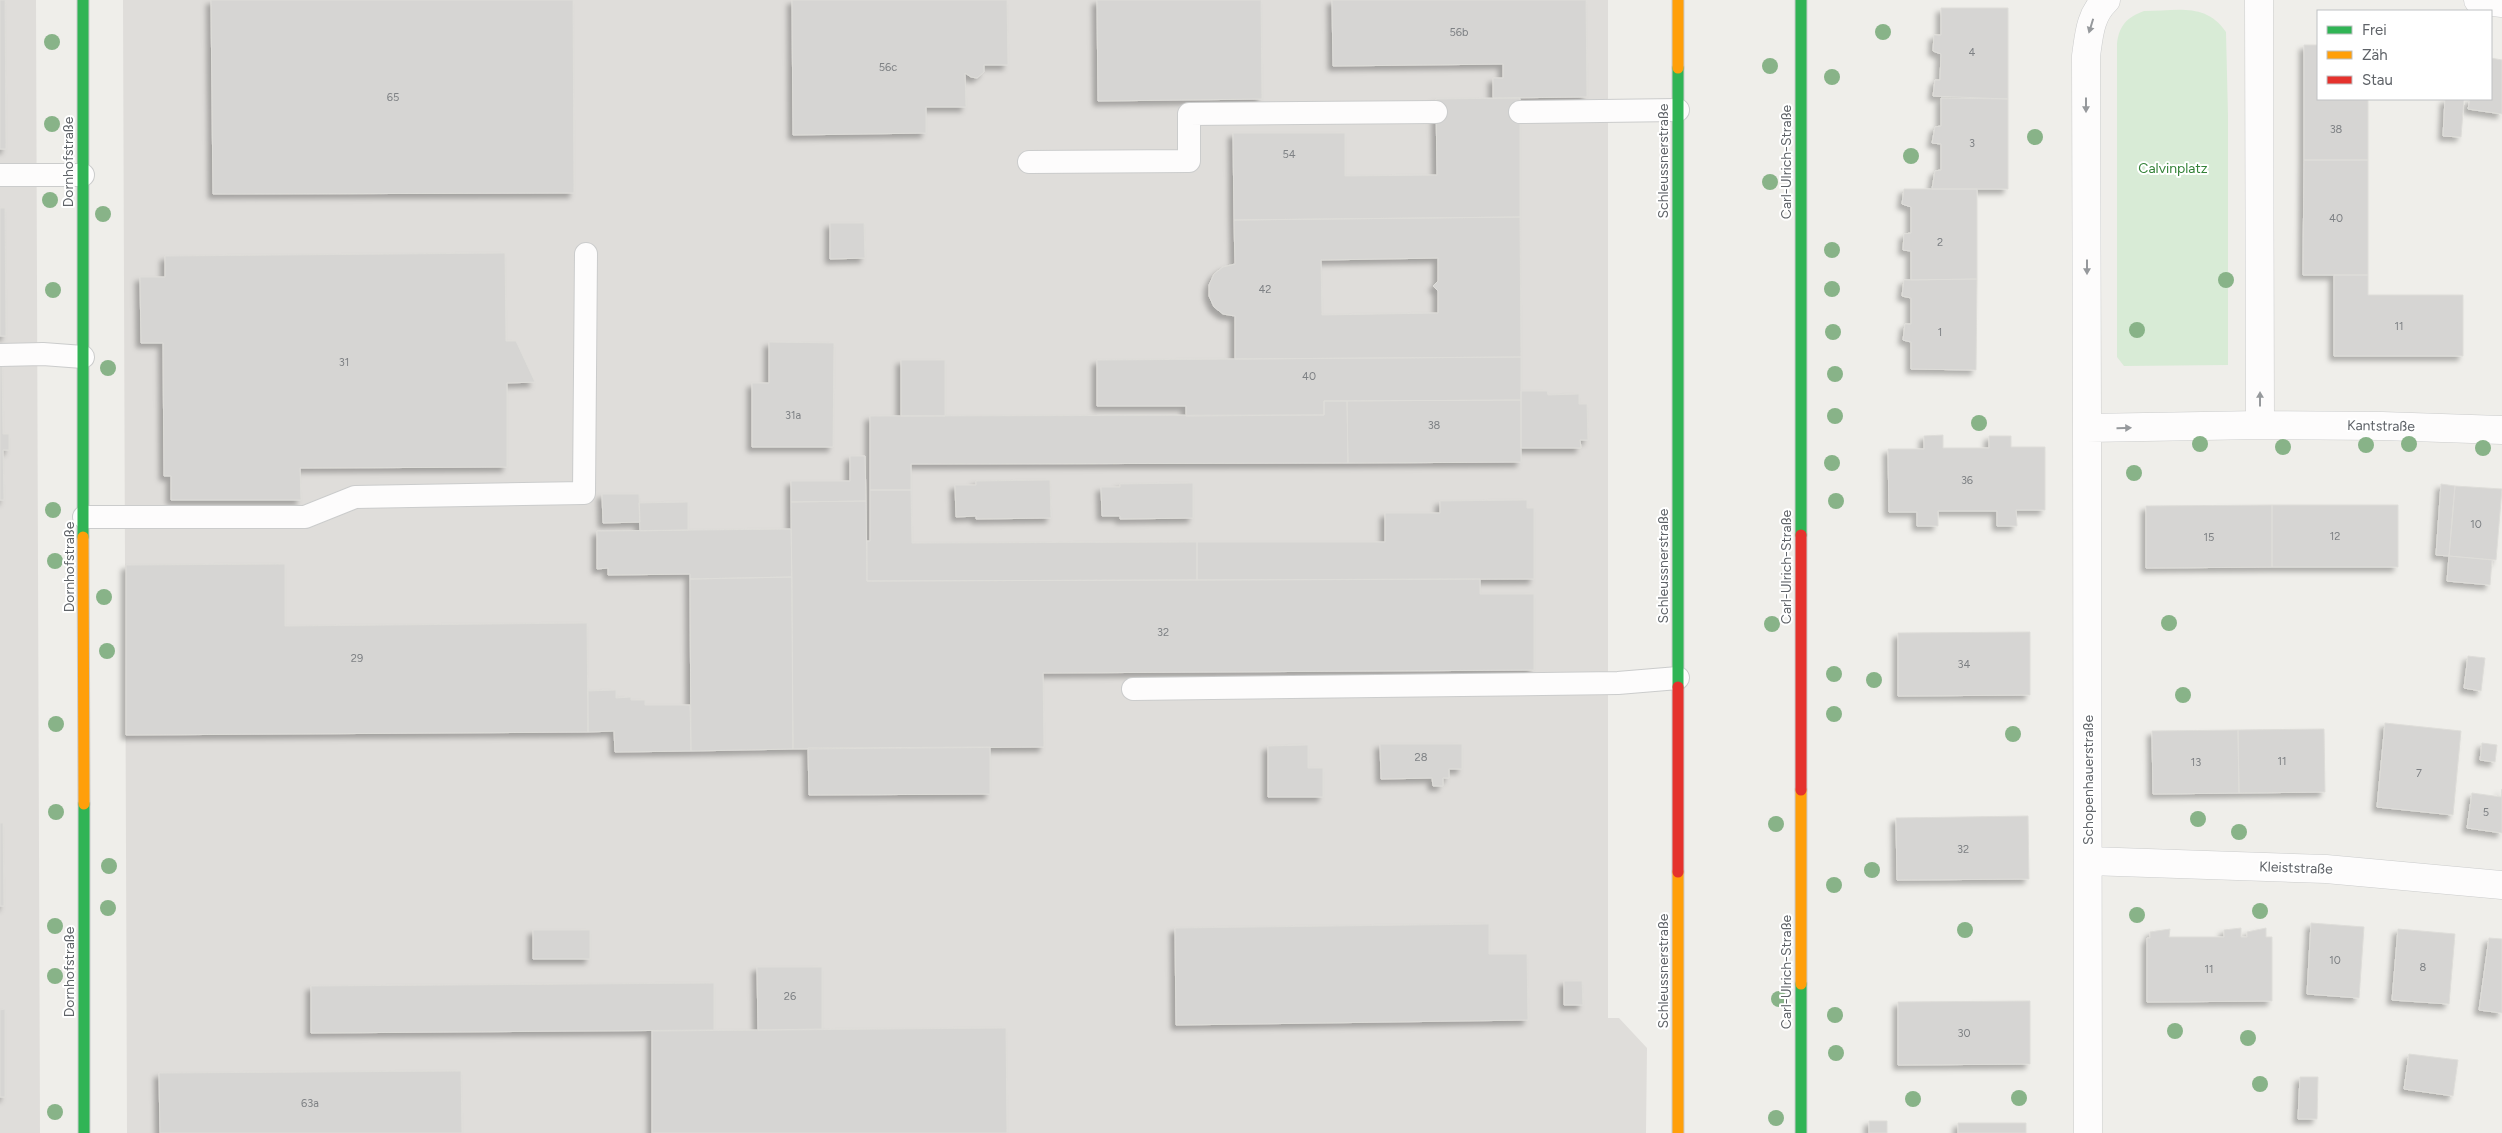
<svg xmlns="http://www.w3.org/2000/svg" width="2502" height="1133" font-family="Figtree,sans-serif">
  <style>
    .industrial { fill: #dfddda }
    .green { fill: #d8ebd6 }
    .building { fill: #d6d5d3; stroke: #deddd9; fill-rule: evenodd; filter: url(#shadow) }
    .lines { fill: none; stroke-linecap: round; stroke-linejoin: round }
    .lane-casing { stroke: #cbcccc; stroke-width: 24 }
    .street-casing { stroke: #cbcccc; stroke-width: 29 }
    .fast-casing { stroke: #cacacb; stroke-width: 13 }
    .slow-casing { stroke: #cacacb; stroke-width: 13 }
    .jam-casing { stroke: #cacacb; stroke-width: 13 }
    .lane { stroke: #fdfcfc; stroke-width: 22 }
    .street { stroke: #fdfcfc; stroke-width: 28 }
    .fast { stroke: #30b455; stroke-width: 11 }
    .slow { stroke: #ff9f0a; stroke-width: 11 }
    .jam { stroke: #e5322d; stroke-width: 11 }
    .tree { fill: #88b388 }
    .oneway { fill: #96999c }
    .labels { text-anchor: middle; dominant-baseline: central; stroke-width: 4; stroke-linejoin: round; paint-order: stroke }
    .number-label { font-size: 11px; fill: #7e8184 }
    .street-label { font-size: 14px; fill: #5f6368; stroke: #fff }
    .park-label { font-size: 14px; fill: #348238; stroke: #fff }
  </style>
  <defs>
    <filter id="shadow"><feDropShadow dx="-4.5" dy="4.5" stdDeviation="2.5" flood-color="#0004"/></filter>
  </defs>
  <rect width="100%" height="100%" fill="#efeeea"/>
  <path class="industrial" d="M0,0H36L40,1133H0Z
    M123,0H1608V1018H1619L1647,1048L1646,1133H127Z"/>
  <path class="green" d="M2144,11C2176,11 2206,2 2226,32L2228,116V365L2124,366L2117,357V44C2119,26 2127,17 2144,11Z"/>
  <path class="building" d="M0,0H5L6,149H0Z
    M211,0H573L574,193L213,194Z
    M792,0H1007L1008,65H984V72L977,78L971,77L965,73L966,107H926V133L793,135Z
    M1097,0H1261L1262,99L1098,101Z
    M1332,0H1586L1587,97L1493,98V78H1503V64L1333,66Z
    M1941,8H2008V99L1933,96L1935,80H1940L1941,54L1933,51L1934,35H1941Z
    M2304,45H2318V99H2368V160H2304Z
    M2491,58L2502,60V114L2468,109L2470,99H2491Z
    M1520,98V217L1234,220L1233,133H1345V176L1437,175L1436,99Z
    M1941,98L2008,99V189H1932L1935,171L1941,170V144L1932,143L1935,127L1941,126Z
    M2445,99H2464L2461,137L2443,136Z
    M2304,160H2368V275H2303Z
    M1904,189H1977V279L1911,280V251L1903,250L1904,234L1911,233V207L1902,204Z
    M0,208H5L6,336H0Z
    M1520,217L1521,357L1235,359V316L1223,314L1214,307L1209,296V285L1214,274L1223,267L1235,264L1234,220ZM1438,258V281L1433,286L1438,291V313L1322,315L1321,260Z
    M830,223H864L865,258L830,259Z
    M505,253L506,341H516L535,382L507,383V467L300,468L301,500H171V476H164L163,343H141L140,277H165V256Z
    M2334,275H2368V295H2463V356H2334Z
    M1977,279L1976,370L1911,369V342L1903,340L1905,324H1911V298L1902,296L1904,280Z
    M769,342L834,343L833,447H752V383H769Z
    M1521,357V400L1324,401V415L1186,416V406H1097V360Z
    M901,360H945V416H901Z
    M0,365H2L3,434H9V450H3L4,500H0Z
    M1521,391H1547L1548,395L1579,394V404H1587L1588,440H1580L1581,448H1521Z
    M1521,400V462L1348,463L1347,401Z
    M1324,401H1347L1348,463L911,464V490H870V416L1324,415Z
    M1943,435V448H1989V436H2011V447H2045V510H2016L2017,526H1997V511H1938V526H1917V512H1889L1888,449H1924V436Z
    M850,456H865L866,501L791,502V481H850Z
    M1050,480L1051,518L976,519V516L956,517L955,485H976V481Z
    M1193,483V518L1120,519V516H1102L1101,487H1120V484Z
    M2441,484L2455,486L2449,556L2436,555Z
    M2455,486L2502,489L2496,560L2449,556Z
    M870,490H911L912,543L1197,542V580L867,581V541H870Z
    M602,494H639L640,522L603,523Z
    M1527,500V508H1534V579L1197,580V542H1385V513H1440V501Z
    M866,501L867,581L1480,579V594H1534V670L1043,673L1044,747L793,749L791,502Z
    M688,502V530L640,531L639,503Z
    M2272,505H2398V567H2272Z
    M2272,505V567L2146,568V506Z
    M791,529L792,577L690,579V574L608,575V568L597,569V531Z
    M2449,556L2492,560L2490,585L2447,581Z
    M285,564V626L587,623L588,732L126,735V565Z
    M792,577L793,749L691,751L690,579Z
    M2030,632V695L1898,696V633Z
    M2468,656L2485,658L2481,691L2464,688Z
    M616,690V698L631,697V700H645V705H690L691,751L615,752L614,731L588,732V691Z
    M2385,723L2461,731L2453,815L2377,807Z
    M2324,729L2325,792L2239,793L2238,730Z
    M2238,730L2239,793L2153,794L2152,731Z
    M2482,743L2497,745L2495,762L2480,760Z
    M1380,744H1462V769H1449V778H1443V786H1433L1432,778L1381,779Z
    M1308,745V768H1323V797H1268V746Z
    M990,747V794L809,795L808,748Z
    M2502,789V833L2467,828L2472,793L2501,797Z
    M2028,816L2029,879L1897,880L1896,818Z
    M0,823H3L4,906H0Z
    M2311,923L2364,927L2359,998L2307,994Z
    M1489,924V954H1527L1528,1020L1176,1025L1175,928Z
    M2241,928V937H2247V932L2266,928V937H2272V1001L2147,1002V938H2150V932L2170,929L2169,937H2224V930Z
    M2398,929L2455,934L2449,1004L2392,1000Z
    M533,930H590V959H533Z
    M2489,938L2502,939V1013L2479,1010Z
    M757,967H822V1029L758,1030Z
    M1564,981H1582L1583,1005H1564Z
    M714,983V1030L311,1033V986Z
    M2030,1001V1064L1898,1065V1002Z
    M5,1009V1097H0V1010Z
    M1006,1028L1007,1133H652V1031Z
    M2409,1054L2458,1060L2453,1096L2404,1089Z
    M461,1071L462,1133H160L159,1073Z
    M2300,1077H2318L2317,1119H2298Z
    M1869,1121H1887V1133H1869Z
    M1958,1123H2026V1133H1958Z"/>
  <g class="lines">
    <defs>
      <path id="lane" d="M1520,112L1678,110
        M1029,162L1189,161V114L1436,112
        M0,175H83
        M0,355L43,354L83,357
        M84,517H305L355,497L584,493L586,254
        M1133,689L1618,683L1678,678"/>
      <path id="street" d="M2106,0C2090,15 2089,35 2086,56L2087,428L2260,425L2259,0
        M2478,0L2502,3
        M2260,425L2382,426L2502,430
        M2087,428L2088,1133
        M2089,861L2326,869L2502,885"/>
      <path id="fast" d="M83,0V537
        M1801,0V535
        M1678,68V687
        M84,804V1133
        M1801,984V1133"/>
      <path id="slow" d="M1678,0V68
        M83,537L84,804
        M1801,790V984
        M1678,872V1133"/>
      <path id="jam" d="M1801,535V790
        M1678,687V872"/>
    </defs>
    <use href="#lane" class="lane-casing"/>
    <use href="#street" class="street-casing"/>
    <use href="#fast" class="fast-casing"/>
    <use href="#slow" class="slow-casing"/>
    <use href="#jam" class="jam-casing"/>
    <use href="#lane" class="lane"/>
    <use href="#street" class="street"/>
    <use href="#fast" class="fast"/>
    <use href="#slow" class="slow"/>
    <use href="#jam" class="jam"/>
  </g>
  <g class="tree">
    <circle cx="1883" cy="32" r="8"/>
    <circle cx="52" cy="42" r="8"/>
    <circle cx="1770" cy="66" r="8"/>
    <circle cx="1832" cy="77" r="8"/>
    <circle cx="52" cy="124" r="8"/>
    <circle cx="2035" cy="137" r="8"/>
    <circle cx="1911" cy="156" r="8"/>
    <circle cx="1770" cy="182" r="8"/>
    <circle cx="50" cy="200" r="8"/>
    <circle cx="103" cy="214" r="8"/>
    <circle cx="1832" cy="250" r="8"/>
    <circle cx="2226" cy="280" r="8"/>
    <circle cx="1832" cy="289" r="8"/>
    <circle cx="53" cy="290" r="8"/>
    <circle cx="2137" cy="330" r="8"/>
    <circle cx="1833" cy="332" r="8"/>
    <circle cx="108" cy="368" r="8"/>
    <circle cx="1835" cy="374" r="8"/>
    <circle cx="1835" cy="416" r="8"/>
    <circle cx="1979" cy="423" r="8"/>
    <circle cx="2200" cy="444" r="8"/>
    <circle cx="2409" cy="444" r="8"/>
    <circle cx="2366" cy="445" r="8"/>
    <circle cx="2283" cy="447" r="8"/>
    <circle cx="2483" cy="448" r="8"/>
    <circle cx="1832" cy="463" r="8"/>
    <circle cx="2134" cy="473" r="8"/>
    <circle cx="1836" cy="501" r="8"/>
    <circle cx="53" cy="510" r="8"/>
    <circle cx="55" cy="561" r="8"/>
    <circle cx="104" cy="597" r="8"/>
    <circle cx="2169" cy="623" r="8"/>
    <circle cx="1772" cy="624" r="8"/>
    <circle cx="107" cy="651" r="8"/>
    <circle cx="1834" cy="674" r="8"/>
    <circle cx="1874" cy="680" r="8"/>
    <circle cx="2183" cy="695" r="8"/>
    <circle cx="1834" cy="714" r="8"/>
    <circle cx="56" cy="724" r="8"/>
    <circle cx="2013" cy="734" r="8"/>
    <circle cx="56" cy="812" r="8"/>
    <circle cx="2198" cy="819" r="8"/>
    <circle cx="1776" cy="824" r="8"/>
    <circle cx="2239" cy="832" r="8"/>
    <circle cx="109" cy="866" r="8"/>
    <circle cx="1872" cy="870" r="8"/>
    <circle cx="1834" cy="885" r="8"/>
    <circle cx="108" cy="908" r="8"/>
    <circle cx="2260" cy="911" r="8"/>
    <circle cx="2137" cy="915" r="8"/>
    <circle cx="55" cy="926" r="8"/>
    <circle cx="1965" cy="930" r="8"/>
    <circle cx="55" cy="976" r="8"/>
    <circle cx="1779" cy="999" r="8"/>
    <circle cx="1835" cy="1015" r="8"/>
    <circle cx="2175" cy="1031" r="8"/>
    <circle cx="2248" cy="1038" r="8"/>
    <circle cx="1836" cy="1053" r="8"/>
    <circle cx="2260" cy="1084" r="8"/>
    <circle cx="2019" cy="1098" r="8"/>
    <circle cx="1913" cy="1099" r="8"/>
    <circle cx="55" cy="1112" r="8"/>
    <circle cx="1776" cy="1118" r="8"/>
  </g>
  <defs><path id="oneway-solid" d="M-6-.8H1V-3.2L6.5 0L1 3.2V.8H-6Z" transform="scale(1.25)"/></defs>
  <g class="oneway">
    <use href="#oneway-solid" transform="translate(2091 26) rotate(107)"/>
    <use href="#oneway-solid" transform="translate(2086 105) rotate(90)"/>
    <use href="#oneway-solid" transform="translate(2087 267) rotate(90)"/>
    <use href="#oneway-solid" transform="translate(2260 399) rotate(-90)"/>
    <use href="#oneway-solid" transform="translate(2124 428) rotate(-1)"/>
  </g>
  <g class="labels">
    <g class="number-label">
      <text x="1459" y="32">56b</text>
      <text x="1972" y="52">4</text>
      <text x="888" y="67">56c</text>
      <text x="393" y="97">65</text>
      <text x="2336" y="129">38</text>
      <text x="1972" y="143">3</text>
      <text x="1289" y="154">54</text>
      <text x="2336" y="218">40</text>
      <text x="1940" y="242">2</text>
      <text x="1265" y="289">42</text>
      <text x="2399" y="326">11</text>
      <text x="1940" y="332">1</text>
      <text x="344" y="362">31</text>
      <text x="1309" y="376">40</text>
      <text x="793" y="415">31a</text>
      <text x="1434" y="425">38</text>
      <text x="1967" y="480">36</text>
      <text x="2476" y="524">10</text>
      <text x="2335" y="536">12</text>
      <text x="2209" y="537">15</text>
      <text x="1163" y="632">32</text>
      <text x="357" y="658">29</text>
      <text x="1964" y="664">34</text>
      <text x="1421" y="757">28</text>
      <text x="2282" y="761">11</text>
      <text x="2196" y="762">13</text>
      <text x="2419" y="773">7</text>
      <text x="2486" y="812">5</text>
      <text x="1963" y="849">32</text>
      <text x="2335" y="960">10</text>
      <text x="2423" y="967">8</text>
      <text x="2209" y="969">11</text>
      <text x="790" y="996">26</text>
      <text x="1964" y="1033">30</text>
      <text x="310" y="1103">63a</text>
    </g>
    <g class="street-label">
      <text transform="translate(1663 161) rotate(-90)">Schleussnerstraße</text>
      <text transform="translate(68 162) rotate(-90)">Dornhofstraße</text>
      <text transform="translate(1786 162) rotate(-90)">Carl-Ulrich-Straße</text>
      <text transform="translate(2381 426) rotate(1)">Kantstraße</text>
      <text transform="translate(1663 566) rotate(-90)">Schleussnerstraße</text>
      <text transform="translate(69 567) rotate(-90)">Dornhofstraße</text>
      <text transform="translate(1786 567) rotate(-90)">Carl-Ulrich-Straße</text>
      <text transform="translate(2088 780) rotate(-90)">Schopenhauerstraße</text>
      <text transform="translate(2296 868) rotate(2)">Kleiststraße</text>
      <text transform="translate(1663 971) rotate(-90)">Schleussnerstraße</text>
      <text transform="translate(69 972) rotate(-90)">Dornhofstraße</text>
      <text transform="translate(1786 972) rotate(-90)">Carl-Ulrich-Straße</text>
    </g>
    <g class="park-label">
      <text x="2173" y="168">Calvinplatz</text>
    </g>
  </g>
  <rect x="2317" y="10" width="175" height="90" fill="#ffffff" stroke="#bfc1c3"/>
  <rect x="2327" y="26" width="25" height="8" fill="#30b455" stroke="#bfc1c3"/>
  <text x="2362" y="35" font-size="15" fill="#5f6368">Frei</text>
  <rect x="2327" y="51" width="25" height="8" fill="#ff9f0a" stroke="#bfc1c3"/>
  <text x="2362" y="60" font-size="15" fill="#5f6368">Zäh</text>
  <rect x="2327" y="76" width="25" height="8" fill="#e5322d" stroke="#bfc1c3"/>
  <text x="2362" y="85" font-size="15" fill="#5f6368">Stau</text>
</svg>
